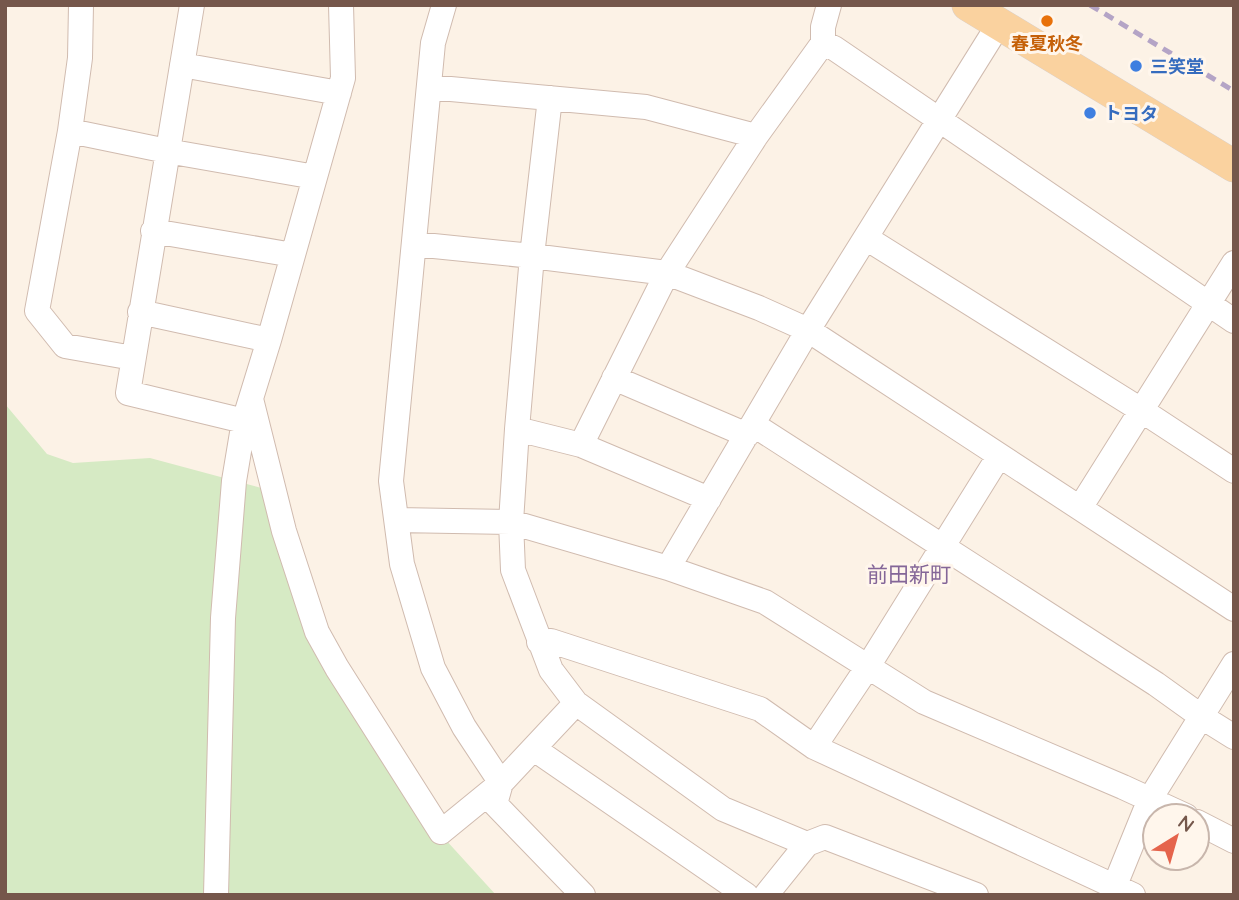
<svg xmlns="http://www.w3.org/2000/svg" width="1239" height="900" font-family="Quicksand,'Noto Sans JP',sans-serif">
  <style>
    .green { fill: #d6eac4 }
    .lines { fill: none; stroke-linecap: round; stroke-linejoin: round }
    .minor-casing { stroke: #d0bbaf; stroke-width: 26 }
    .major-casing { stroke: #d8d0cd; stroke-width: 33 }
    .minor { stroke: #fff; stroke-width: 24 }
    .major { stroke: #fad29f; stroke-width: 32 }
    .rail { stroke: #b4a4c6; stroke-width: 5; stroke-dasharray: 10 7; stroke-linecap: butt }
    .food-dot { fill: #e8710a; stroke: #fff6ec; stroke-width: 2.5 }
    .shop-dot { fill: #3f7fe0; stroke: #fff6ec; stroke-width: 2.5 }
    .labels { text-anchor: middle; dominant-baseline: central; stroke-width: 6; stroke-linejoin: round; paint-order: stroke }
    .food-label { font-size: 18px; font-weight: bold; fill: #c56008; stroke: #fff6ec }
    .shop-label { font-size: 18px; font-weight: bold; fill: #366cbe; stroke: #fff6ec; text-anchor: start }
    .quarter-label { font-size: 21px; fill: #846698; stroke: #fff6ec }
  </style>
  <rect width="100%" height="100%" fill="#fcf2e6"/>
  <path class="green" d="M5,404L47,454L73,463L150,458L288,495L317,623L403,793L496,895H5Z"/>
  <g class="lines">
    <defs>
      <path id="minor" d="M81,5L80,58L70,131L167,151L315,177
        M192,5L128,393L244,421
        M444,5L433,43L391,481L402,564L433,668L464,727L501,783L495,804L583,895
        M823,43L834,48L1234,321
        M182,65L339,93
        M429,87L646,107L756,136
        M70,131L37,311L65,346L133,358
        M153,231L293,255
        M866,238L1141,410L1234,471
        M414,244L532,256L667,273L759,308L808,330L1234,609
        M140,312L269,340
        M614,378L747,435
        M251,399L284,531L317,632L337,668L441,832L501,783L576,703L723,809L807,844L825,837L976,895
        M754,425L1156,684L1202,717L1234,737
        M517,429L532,256L550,98
        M581,445L709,499
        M1080,508L1234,263
        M397,520L511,522L668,568L765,602L924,702L1123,787L1186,816
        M668,568L808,330L999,24
        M539,642L551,641L760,709L814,747L1133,895
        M576,703L551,670L513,570L511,522L517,429L581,445L667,273L756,136L823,43V27L829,5
        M814,747L867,668L999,456
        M534,749L746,895
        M1197,822L1234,841
        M216,895L223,618L234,481L244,421L269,340L343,78L341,5
        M766,895L807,844
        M1111,895L1150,799L1234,664"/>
      <path id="major" d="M968,5L1234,166"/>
    </defs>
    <use href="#minor" class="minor-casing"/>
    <use href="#major" class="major-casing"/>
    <use href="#minor" class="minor"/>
    <use href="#major" class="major"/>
    <path class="rail" d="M1090,5L1234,91"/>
  </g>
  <circle class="food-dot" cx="1047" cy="21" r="7"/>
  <g class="shop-dot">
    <circle cx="1136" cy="66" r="7"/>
    <circle cx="1090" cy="113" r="7"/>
  </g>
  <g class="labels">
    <g class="food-label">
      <text x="1047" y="43">春夏秋冬</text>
    </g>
    <g class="shop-label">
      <text x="1150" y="66">三笑堂</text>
      <text x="1104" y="113">トヨタ</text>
    </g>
    <g class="quarter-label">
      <text x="909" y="574">前田新町</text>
    </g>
  </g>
  <rect width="1239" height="900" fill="none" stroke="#75574b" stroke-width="14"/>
  <g transform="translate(1176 837) rotate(37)"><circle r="33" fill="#fff6ec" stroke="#c8b6ac" stroke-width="2"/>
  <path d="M0-5L12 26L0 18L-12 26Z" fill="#e5644c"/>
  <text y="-10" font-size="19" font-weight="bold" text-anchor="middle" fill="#75574b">N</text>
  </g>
</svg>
